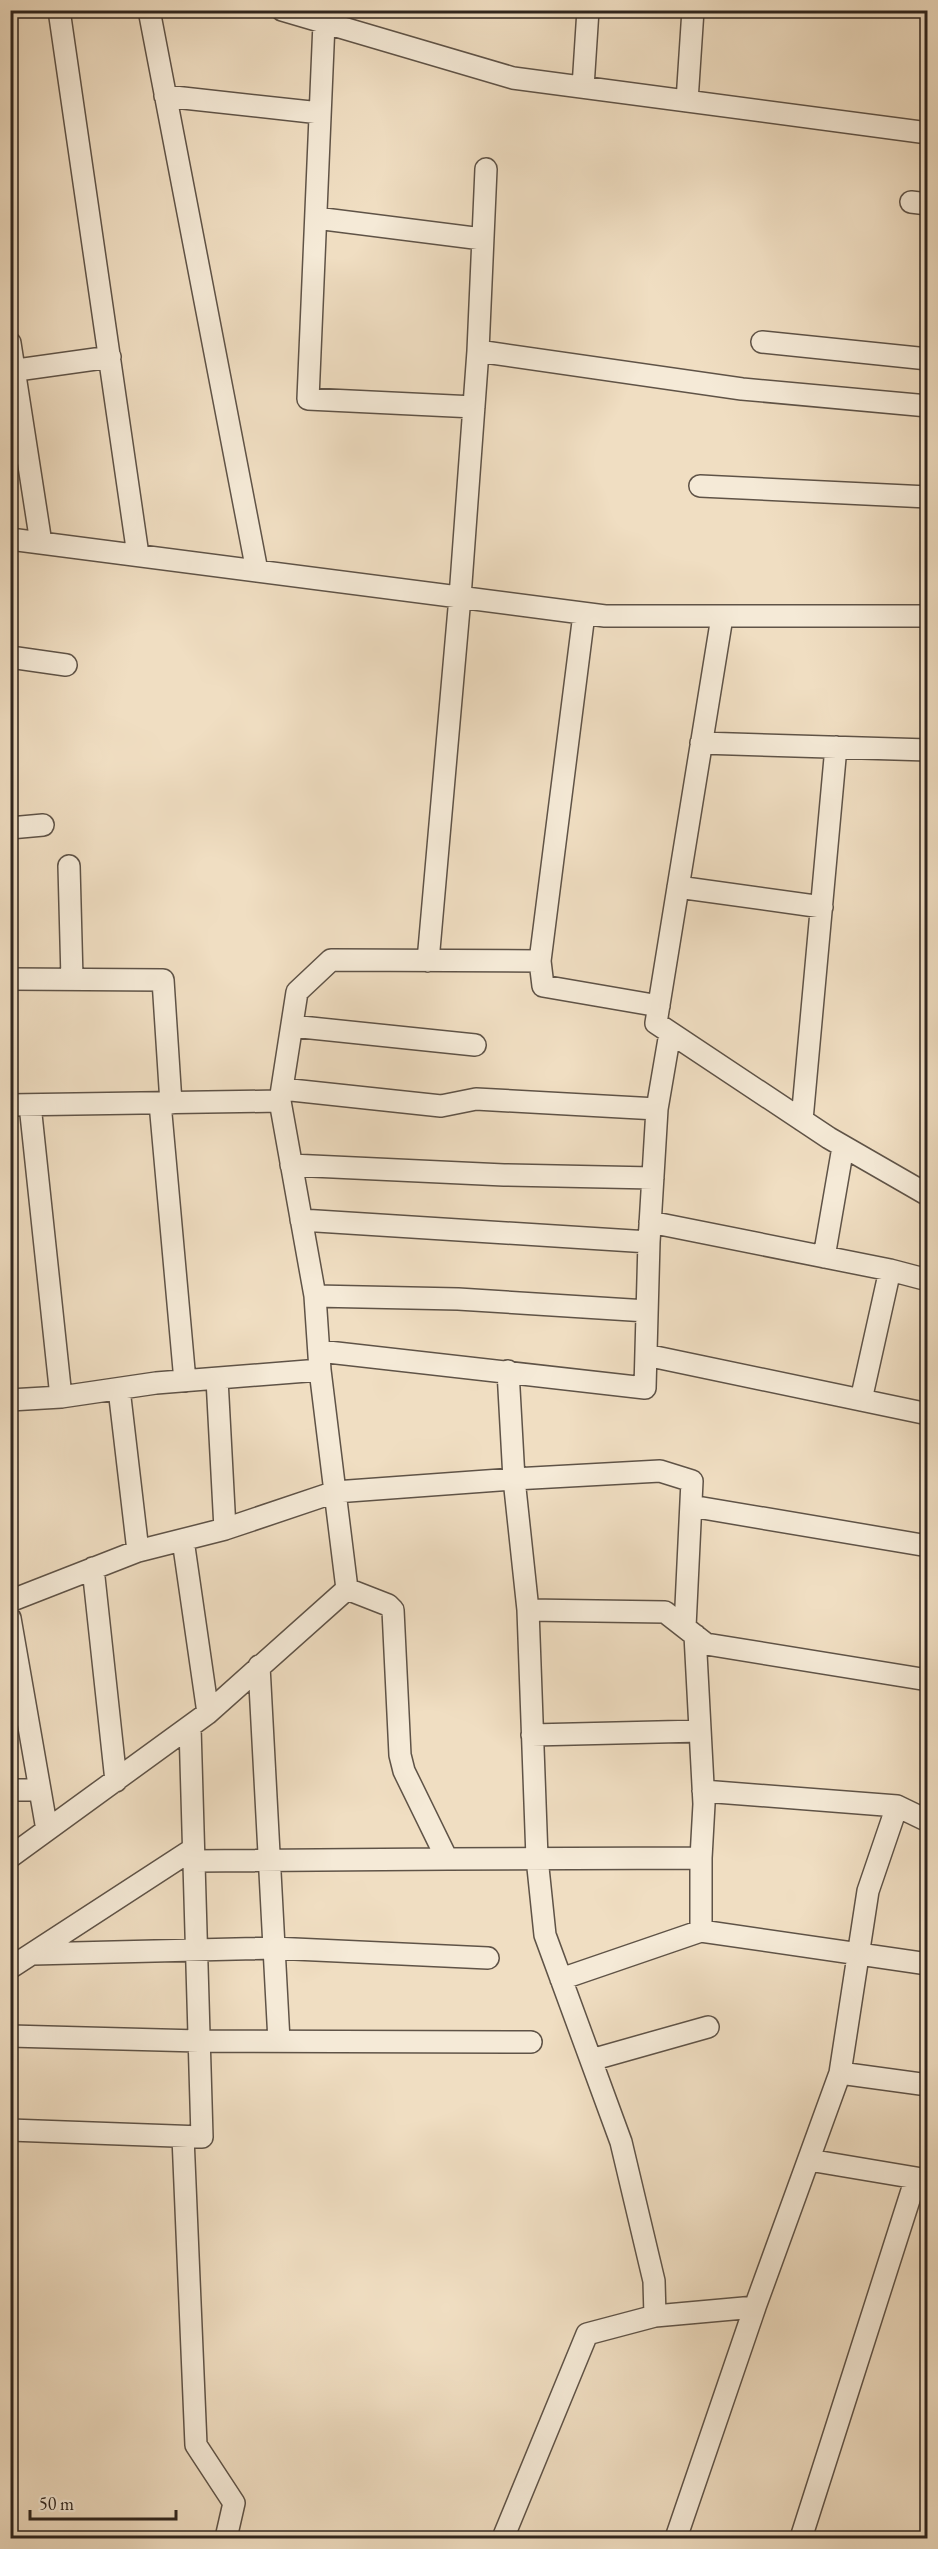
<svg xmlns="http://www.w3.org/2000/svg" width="938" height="2549" font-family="'EB Garamond',serif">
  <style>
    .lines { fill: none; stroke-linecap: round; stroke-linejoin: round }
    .minor-casing { stroke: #5f5347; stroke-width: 24 }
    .minor { stroke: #f5ead7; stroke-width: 21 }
  </style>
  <rect width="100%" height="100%" fill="#f0dec2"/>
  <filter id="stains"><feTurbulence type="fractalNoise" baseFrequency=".00333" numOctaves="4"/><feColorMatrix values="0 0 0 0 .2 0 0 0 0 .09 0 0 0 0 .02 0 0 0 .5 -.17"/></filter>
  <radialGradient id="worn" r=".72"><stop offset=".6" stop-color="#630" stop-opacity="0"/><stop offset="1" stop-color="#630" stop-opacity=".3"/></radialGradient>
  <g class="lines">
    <defs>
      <path id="minor" d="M59,10L138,555
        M149,10L257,571
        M282,10L513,78L928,133
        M324,23L308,399L474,407
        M583,87L588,10
        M165,96L320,113
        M687,101L693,10
        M911,202L928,204
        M316,218L482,239
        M762,342L928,359
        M10,343L41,543
        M478,351L486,169
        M10,371L110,357
        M700,486L928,497
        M10,539L605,616H928
        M722,617L656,1023L829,1138L928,1195
        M10,657L66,665
        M701,743L928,750
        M10,828L43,825
        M69,866L72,979
        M678,887L822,907
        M428,961L460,597L478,351L742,389L928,406
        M540,961L543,986L659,1006
        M10,979L163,980L171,1103
        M292,1026L475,1045
        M282,1089L441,1106L476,1099L657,1109L670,1033
        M160,1103L185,1381
        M10,1105L280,1101
        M30,1105L61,1397
        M802,1120L836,747
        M291,1165L504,1175L653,1178
        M301,1220L649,1242
        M650,1222L890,1270L928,1280
        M824,1257L843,1147
        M315,1296L458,1299L647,1311
        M319,1351L645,1388L649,1242L657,1109
        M646,1355L928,1414
        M508,1371L514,1479L660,1471L692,1481L685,1627
        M119,1389L138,1551
        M10,1400L61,1397L156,1383L320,1370
        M861,1400L890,1270
        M691,1506L928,1546
        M225,1529L335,1492L320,1370L315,1296L280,1101L297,992L331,960L540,961L584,614
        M183,1540L208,1713
        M93,1568L116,1781
        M347,1589L388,1605L393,1610L400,1755L404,1771L447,1859L701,1858L704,1804L695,1635
        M10,1601L138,1551L225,1529L217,1379
        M528,1610L537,1858L545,1935L621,2142L654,2281L655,2316L755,2307L840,2073L868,1891L897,1806L703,1791
        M10,1618L47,1830
        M259,1666L279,2041
        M532,1735L700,1731
        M10,1790H40
        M897,1806L928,1821
        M10,1857L208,1713L347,1589L335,1492L514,1479L528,1610L665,1612L706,1644L928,1680
        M194,1861L447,1859
        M701,1931V1858
        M33,1954L273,1948L488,1958
        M10,1968L193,1849
        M561,1979L701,1931L928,1964
        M10,2036L199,2041L531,2042
        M591,2060L708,2027
        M840,2073L928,2085
        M10,2130L202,2137L190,1727
        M183,2137L196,2445L234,2503L226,2538
        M809,2160L928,2180
        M503,2538L587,2334L655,2316
        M676,2538L755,2307
        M801,2538L916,2178"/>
    </defs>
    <use href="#minor" class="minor-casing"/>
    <use href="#minor" class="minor"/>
  </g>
  <rect width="938" height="2549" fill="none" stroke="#f0dec2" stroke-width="36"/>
  <rect x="12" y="12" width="914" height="2525" fill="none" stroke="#2f251e" stroke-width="3"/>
  <rect x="18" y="18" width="902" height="2513" fill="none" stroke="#2f251e" stroke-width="1.5"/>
  <path d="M30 2510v9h146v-9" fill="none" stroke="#2f251e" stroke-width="3"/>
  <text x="39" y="2510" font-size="18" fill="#2f251e" stroke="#f5ead7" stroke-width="4.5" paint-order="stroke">50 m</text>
  <rect width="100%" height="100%" filter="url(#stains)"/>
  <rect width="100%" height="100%" fill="url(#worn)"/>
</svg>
